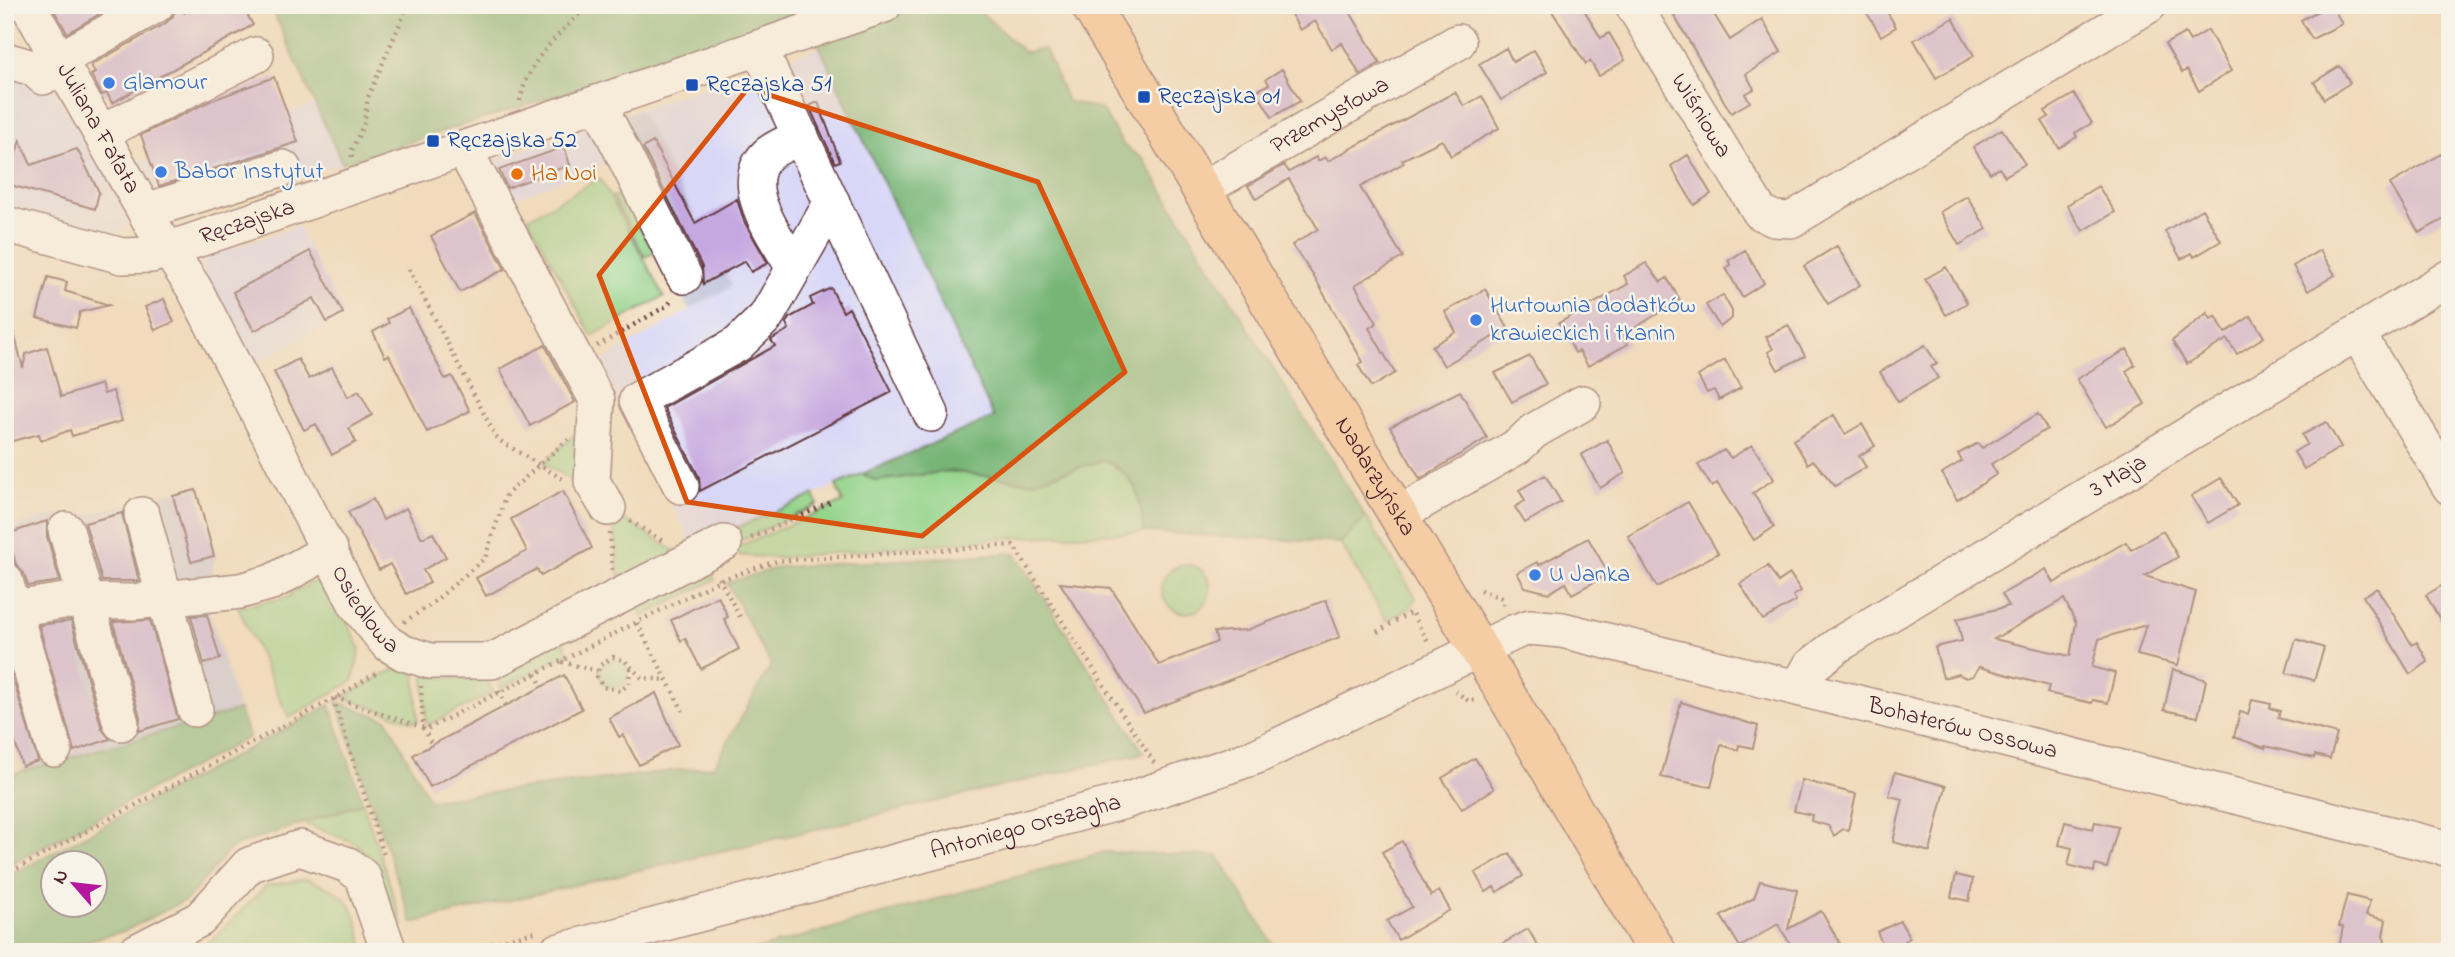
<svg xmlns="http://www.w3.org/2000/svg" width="2455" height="957" font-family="'Indie Flower',sans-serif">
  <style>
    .built { fill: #d8d7f8 }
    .industrial { fill: #bfc2dd }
    .green { fill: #93d38a; stroke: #6e795a; stroke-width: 2 }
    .forest { fill: #76b576; stroke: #606a50; stroke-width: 2; fill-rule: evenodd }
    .building { fill: #c6a8e1; fill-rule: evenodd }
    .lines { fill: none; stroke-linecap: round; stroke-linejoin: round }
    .minor-casing { stroke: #633b41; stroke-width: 38 }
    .major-casing { stroke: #633b41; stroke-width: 41 }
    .path { stroke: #633b41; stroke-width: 4.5; stroke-dasharray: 2 5; stroke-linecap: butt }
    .minor { stroke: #fff; stroke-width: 35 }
    .major { stroke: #f8bd89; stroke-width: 38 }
    .marked { fill: none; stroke: #d8530f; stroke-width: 5; stroke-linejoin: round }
    .shop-dot { fill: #3f7fe0; stroke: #f7f3e8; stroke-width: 2.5 }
    .transit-dot { fill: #1a4fb4; stroke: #f7f3e8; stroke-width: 2.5 }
    .food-dot { fill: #e8710a; stroke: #f7f3e8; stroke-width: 2.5 }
    .labels { text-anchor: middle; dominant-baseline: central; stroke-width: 5; stroke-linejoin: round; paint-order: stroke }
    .shop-label { font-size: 24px; fill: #366cbe; stroke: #f7f3e8; text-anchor: start }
    .transit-label { font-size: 24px; fill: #164399; stroke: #f7f3e8; text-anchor: start }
    .street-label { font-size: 24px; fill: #4a1f2b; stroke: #f7f3e8 }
    .food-label { font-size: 24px; fill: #c56008; stroke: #f7f3e8; text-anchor: start }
  </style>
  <rect width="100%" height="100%" fill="#f7f3e8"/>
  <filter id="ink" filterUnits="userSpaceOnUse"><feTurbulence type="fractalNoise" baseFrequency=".0143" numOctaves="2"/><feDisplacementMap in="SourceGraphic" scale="14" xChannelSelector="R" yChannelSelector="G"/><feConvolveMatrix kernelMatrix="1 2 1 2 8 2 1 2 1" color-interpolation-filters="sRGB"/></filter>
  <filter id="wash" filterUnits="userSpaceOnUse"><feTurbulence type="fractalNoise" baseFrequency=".00686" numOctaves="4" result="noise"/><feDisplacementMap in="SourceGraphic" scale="28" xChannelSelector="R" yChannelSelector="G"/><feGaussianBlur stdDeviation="1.57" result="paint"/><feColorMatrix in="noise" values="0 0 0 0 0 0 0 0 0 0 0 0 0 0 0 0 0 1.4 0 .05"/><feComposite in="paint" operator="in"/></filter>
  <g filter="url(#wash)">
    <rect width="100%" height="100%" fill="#f1dbbc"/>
    <path class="built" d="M821,47L994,417L694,547L599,362L732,286L639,109Z
      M5,52L39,60L67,113L75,110L136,220L115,234L5,204Z
      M315,104L342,163L172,217L137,162Z
      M597,124L615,160L502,203L484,164Z
      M298,226L346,316L254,363L204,274L202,264L209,256Z"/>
    <path class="industrial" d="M639,109L732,286L689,310L597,124Z
      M197,486L216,555L206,602L239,710L23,770L5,711V531L52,515L75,517Z"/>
    <path class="green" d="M600,178L664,296L592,336L528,218Z
      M629,188L661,249L645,257L613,197Z
      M586,424L581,487L544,463Z
      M1104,460C1139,478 1139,495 1144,532L1005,538L775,558L738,555L735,548L843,502L836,485L862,474L876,481L949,471L1030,482Z
      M814,495L818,505L733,544L727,532Z
      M1366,517L1416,598L1411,607L1387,621L1340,543Z
      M625,520L680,554L620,585L614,527Z
      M1162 589a24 24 0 1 1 48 0a24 24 0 1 1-48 0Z
      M709,567L715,580L642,617L638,602Z
      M320,579L327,582L360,648L353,681L289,718L238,607L289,597L292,592Z
      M561,638L569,653L501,688L494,671Z
      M600 674a14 14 0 1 1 28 0a14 14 0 1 1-28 0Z
      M397,668L415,673L418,719L414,722L343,697Z
      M424,676L487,680L493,693L430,724L426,723Z
      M363,803L403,925L399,926L375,861L355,843L303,823Z
      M307,879C355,897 353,905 365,952H189L210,942L266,886Z"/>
    <path class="forest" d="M270,5H973L1024,52L1045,49L1067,101L1102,110L1124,146L1143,159L1366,517L1340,543L1144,532C1139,495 1139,478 1104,460L1030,482L949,471L876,481L862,474L994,417L806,18L342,163Z
      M1015,553L1144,753L412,923L337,702L387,719L429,800L714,766L771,665L727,583L779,567Z
      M330,705L363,803L232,847L188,899L125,931L42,952H5V878ZM94,862V904H52V862Z
      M239,710L249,737L5,867V776Z
      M1105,852L1218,856L1278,952H747Z"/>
    <g id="blocks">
      <path class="building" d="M51,5H115L67,33Z
        M176,5H242L253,25L112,103L107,93L102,95L91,75L95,73L91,65L166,23L173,16Z
        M1286,5H1346L1380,63L1360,75L1342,43L1332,49L1315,21L1300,30Z
        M1548,5H1581L1601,38L1609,33L1625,60L1599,76L1590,61L1586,64Z
        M1684,5H1708L1730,40L1762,19L1781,52L1746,74L1754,89L1745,94L1750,102L1731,113L1672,12Z
        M1862,5H1883L1896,27L1881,36Z
        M2329,5H2332L2342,24L2312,39L2301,20Z
        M1953,18L1974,56L1936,78L1914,40Z
        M2208,30L2231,71L2199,91L2187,70L2182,73L2165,44L2185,33L2190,41Z
        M1506,48L1513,62L1534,50L1547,72L1501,100L1479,64Z
        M2340,66L2350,83L2324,99L2314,82Z
        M1282,69L1300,101L1272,117L1256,91L1269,84L1266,79Z
        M274,77L298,142L159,186L141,135L210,101Z
        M1455,92L1464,106L1482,96L1499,128L1451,156L1442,140L1402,160L1404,163L1360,187L1403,257L1355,285L1377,323L1369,328L1395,373L1371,387L1358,365L1363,362L1313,275L1292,245L1318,229L1289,179L1256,199L1248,186L1284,165L1289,172L1316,157L1318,161L1325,157L1328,161Z
        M2074,94L2092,123L2075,133L2077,137L2059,148L2042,121L2049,117L2045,111Z
        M818,102L840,161L835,163L809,106Z
        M2002,129L2025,164L2005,176L1999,168L1990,173L1973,147Z
        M20,140L31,165L77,149L99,192L95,209L7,184Z
        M653,142L695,223L737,199L744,221L768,263L751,272L745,261L703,284L702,267L643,148Z
        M564,147L570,165L507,188L499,170Z
        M2441,154L2450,168V216L2419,233L2390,184Z
        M1688,155L1711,194L1694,205L1671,166Z
        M2098,186L2115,212L2083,231L2067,205Z
        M1967,196L1987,229L1959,245L1940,212Z
        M2202,209L2221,241L2194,257L2192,253L2181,259L2165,231Z
        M475,213L505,269L460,292L431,236Z
        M1837,246L1860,285L1828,304L1804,266Z
        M1745,250L1764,283L1742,297L1726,268L1731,265L1728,261Z
        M2320,250L2335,275L2308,291L2293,266Z
        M310,251L343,313L327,322L314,298L254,331L233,292Z
        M1646,263L1661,282L1667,278L1680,300L1623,335L1628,344L1588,366L1579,351L1575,353L1559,323L1628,284L1624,276Z
        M1946,267L1967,303L1946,315L1925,279Z
        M48,277L67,282L65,291L109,305L80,312L76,328L37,318Z
        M831,288L843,312L849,308L892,392L700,491L699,477L664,408L775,346L771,340L789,329L786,323L789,318L813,305L810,298Z
        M1485,289L1508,328L1444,366L1432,346L1456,332L1445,312Z
        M1723,295L1732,311V318L1720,327L1706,305Z
        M164,299L174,322L155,330L145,307Z
        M409,308L445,379L452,376L470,411L427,432L389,355L385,357L373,332L389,323L387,319Z
        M2207,313L2211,319L2216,316L2225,333L2251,316L2264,337L2237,354L2227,339L2187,364L2172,341Z
        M12,325L23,368L26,354L47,347L61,397L101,384L104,394L113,391L122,421L72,436L70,430L41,441L39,434L5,443V326Z
        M1788,325L1805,356L1778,370L1768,352L1773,349L1766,337Z
        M545,345L575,402L530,426L500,369Z
        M1925,345L1937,364L1931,367L1938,378L1898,402L1880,372Z
        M2127,349L2135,365L2126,371L2145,404L2106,427L2077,379Z
        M1530,356L1546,384L1512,402L1495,373Z
        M298,359L309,379L332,367L348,397L359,391L372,415L349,428L356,442L332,455L316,424L304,430L274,372Z
        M1725,360L1741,388L1719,400L1714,390L1707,393L1698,376Z
        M1460,391L1487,438L1420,479L1390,427Z
        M2038,414L2047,429L1991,464L1997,474L1957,500L1942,473L1962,461L1958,454L1978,443L1982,448Z
        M1834,415L1845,434L1862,424L1875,446L1859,456L1866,467L1835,486L1813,460L1808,464L1793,440Z
        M2326,422L2341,447L2304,469L2294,452L2307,444L2302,435Z
        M1607,440L1625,473L1600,488L1581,455Z
        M1752,445L1774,479L1753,493L1774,527L1754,540L1717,483L1712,487L1698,465L1724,450L1731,458Z
        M1545,475L1561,502L1525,523L1515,507L1525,501L1519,490Z
        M2221,478L2238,505L2208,523L2191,496Z
        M196,490L214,556L191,562L173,496Z
        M563,491L592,548L541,576L537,569L486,596L476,578L527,551L511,519Z
        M373,499L383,520L406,508L422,538L433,533L446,557L423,570L430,583L406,594L390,564L379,570L348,512Z
        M1688,502L1718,553L1657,587L1628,536Z
        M122,513L139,581H102L85,523Z
        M47,521V536L60,581L28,586L24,574L16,564L7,534Z
        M2163,531L2178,557L2145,576L2196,592L2178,665L2137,655L2146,625L2099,639L2092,667L2115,673L2108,703L2093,700L2092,703L2047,693L2049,686L1979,667L1973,676L1966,678L1958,674L1943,678L1935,647L1962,641L1957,619L2009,606L2002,594L2046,569L2054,583L2126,542L2131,550ZM2064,599L2076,623L2070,656L1994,639Z
        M1588,538L1609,574L1572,594L1566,583L1549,593L1525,587L1517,573L1537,562L1539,565Z
        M1768,566L1778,582L1790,574L1801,591L1793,596L1796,601L1763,620L1740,584Z
        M2450,581V637L2426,595Z
        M1060,583L1111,588L1159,665L1217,642L1214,632L1247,630L1326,600L1340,637L1144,713Z
        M2377,588L2412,645L2417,642L2428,662L2410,674L2363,596Z
        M718,596L728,617L724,619L739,649L701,669L685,638L681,641L671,620Z
        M207,615L220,659L204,664L191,616Z
        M150,620L178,719L139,731L140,717L113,622Z
        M71,621L102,729L110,739L74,751L39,625Z
        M2296,639L2324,648L2314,680L2286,673Z
        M5,653L38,761L22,766L5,708Z
        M2173,669L2206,680L2198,717L2164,710Z
        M564,675L582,709L430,787L413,755Z
        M656,693L678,745L639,765L623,735L619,737L609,718Z
        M2252,700L2271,704L2270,708L2280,711L2278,718L2337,734L2330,759L2315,755L2314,758L2265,746V748L2234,737L2240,712L2248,714Z
        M1681,702L1758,726L1753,748L1739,745L1738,750L1721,745L1711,787L1661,777Z
        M1475,758L1494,789L1462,809L1442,778Z
        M1895,772L1946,786L1930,852L1893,842L1903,799L1889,796Z
        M1802,780L1856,794L1848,830L1843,829L1834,836L1829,826L1811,821L1812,815L1794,811Z
        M2065,822L2093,829L2095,822L2118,827L2107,868L2095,865L2094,872L2068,865L2072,848L2059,845Z
        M1402,841L1431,896L1439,891L1450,910L1398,940L1387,921L1412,907L1382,852Z
        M1510,853L1523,876L1497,892L1494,887L1486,892L1475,873Z
        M1956,875L1973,879L1969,901L1951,897Z
        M1760,881L1797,890L1788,929L1821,911L1845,952H1795L1778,924L1740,947L1721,916L1754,898Z
        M2347,895L2370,901L2366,915L2386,920L2383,936L2385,941L2378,952H2338L2343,927L2339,926Z
        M1900,921L1910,938L1886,952L1877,932Z
        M1528,929L1538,946L1528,952H1488Z"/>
    </g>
  </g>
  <g filter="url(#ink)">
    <use href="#blocks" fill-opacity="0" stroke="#633b41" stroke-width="2"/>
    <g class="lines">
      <defs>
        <g id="minor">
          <path id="s1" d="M28,5L157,233L194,288L356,604L387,643L404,653L430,661H492L724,543"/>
          <path id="s2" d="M1633,5L1760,212L1774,219L1791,220L2149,5"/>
          <path d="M759,48L931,414"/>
          <path d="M5,60L33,68L43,77L63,66"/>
          <path d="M59,60L156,5"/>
          <path d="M598,103L684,276"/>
          <path d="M101,133L256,55"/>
          <path d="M464,149L597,400L592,482L608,508"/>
          <path id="s3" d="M1201,190L1458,42"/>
          <path d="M146,211L283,168"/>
          <path id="s4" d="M5,224L122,256L152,255L884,5"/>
          <path d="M794,268C778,239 735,186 767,155C775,147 791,142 801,136"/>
          <path d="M2357,333L2450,487"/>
          <path d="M681,486L637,400L738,344L766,317L832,202"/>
          <path d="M142,515L195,709"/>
          <path d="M1398,515L1518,446L1534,431L1583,403"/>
          <path d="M66,530L121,723"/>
          <path d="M5,580L54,749"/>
          <path d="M14,609L64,601L133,602L240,591L272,582L330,550"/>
          <path id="s5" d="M1798,688L1810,667L1838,645L2450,277"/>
          <path d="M136,952L200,919L249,865L300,848L348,865L363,877L389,952"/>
          <path id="s6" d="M556,952L1125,801L1257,756L1515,632L1530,627L1562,630L2450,849"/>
        </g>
        <g id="major">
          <path id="s7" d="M1090,5L1500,684L1657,952"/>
        </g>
      </defs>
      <use href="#minor" class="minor-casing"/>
      <use href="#major" class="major-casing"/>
      <path class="path" d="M183,12L195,5
        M520,101C528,59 559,34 589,5
        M352,157V150L364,123L368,97L408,5
        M409,269L497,439L566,481
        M597,346L668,305L672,299
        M630,521L664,542
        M610,533L612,570
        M751,538L834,501
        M719,578L741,619
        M1480,590L1501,598L1505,608
        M404,622L429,606L485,558L506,495L568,439
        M637,623L683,711
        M1377,632L1411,612L1429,643
        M562,662L597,671
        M630,668L629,684L620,691L603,687L597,677L599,666L613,657L624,660L642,678L667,680
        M536,674L542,687
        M421,686L423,728L432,745
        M499,691L506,706
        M1455,691L1470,702L1476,699
        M335,698L427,729L720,580L777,561L1013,545L1155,764
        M333,699L385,858
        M5,875L339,696L379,671
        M458,952L535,932"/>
      <use href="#minor" class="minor"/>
      <use href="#major" class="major"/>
    </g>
  </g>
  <path d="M0 0H2455V957H0ZM748,88L1038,182L1125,372L922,536L687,502L599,275Z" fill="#f1dbbc" fill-opacity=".55" fill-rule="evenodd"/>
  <path class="marked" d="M748,88L1038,182L1125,372L922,536L687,502L599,275Z"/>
  <g class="shop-dot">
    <circle cx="109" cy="83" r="7"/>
    <circle cx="161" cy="172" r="7"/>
    <circle cx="1476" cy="320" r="7"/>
    <circle cx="1535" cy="575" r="7"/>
  </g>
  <g class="transit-dot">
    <rect x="685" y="78" width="14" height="14" rx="3.5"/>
    <rect x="1137" y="90" width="14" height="14" rx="3.5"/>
    <rect x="426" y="134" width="14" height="14" rx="3.5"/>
  </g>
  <circle class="food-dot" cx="517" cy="174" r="7"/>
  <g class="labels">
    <g class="shop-label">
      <text x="123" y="83">Glamour</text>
      <text x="175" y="172">Babor Instytut</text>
      <text x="1490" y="306">Hurtownia dodatków<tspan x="1490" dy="28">krawieckich i tkanin</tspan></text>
      <text x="1549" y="575">U Janka</text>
    </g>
    <g class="transit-label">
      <text x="706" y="85">Ręczajska 51</text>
      <text x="1158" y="97">Ręczajska 01</text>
      <text x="447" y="141">Ręczajska 52</text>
    </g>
    <g class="street-label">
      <text stroke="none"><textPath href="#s3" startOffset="149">Przemysłowa</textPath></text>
      <text stroke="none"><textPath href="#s2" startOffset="130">Wiśniowa</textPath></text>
      <text stroke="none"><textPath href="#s1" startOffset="142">Juliana Fałata</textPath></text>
      <text stroke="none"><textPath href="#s4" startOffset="252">Ręczajska</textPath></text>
      <text stroke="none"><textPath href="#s5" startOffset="387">3 Maja</textPath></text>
      <text stroke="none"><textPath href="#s7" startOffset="551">Nadarzyńska</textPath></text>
      <text stroke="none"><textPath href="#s1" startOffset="693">Osiedlowa</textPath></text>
      <text stroke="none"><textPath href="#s6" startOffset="1475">Bohaterów Ossowa</textPath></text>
      <text stroke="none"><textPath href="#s6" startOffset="486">Antoniego Orszagha</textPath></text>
    </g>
    <g class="food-label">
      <text x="531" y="174">Ha Noi</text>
    </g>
  </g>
  <rect width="2455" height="957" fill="none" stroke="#f7f3e8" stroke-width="28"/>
  <g transform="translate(74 884) rotate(298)"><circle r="33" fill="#f7f3e8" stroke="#b29e9c" stroke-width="2"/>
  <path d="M0-5L12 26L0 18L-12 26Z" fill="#b5179e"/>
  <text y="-10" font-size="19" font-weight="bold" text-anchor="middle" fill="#4a1f2b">N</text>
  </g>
</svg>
